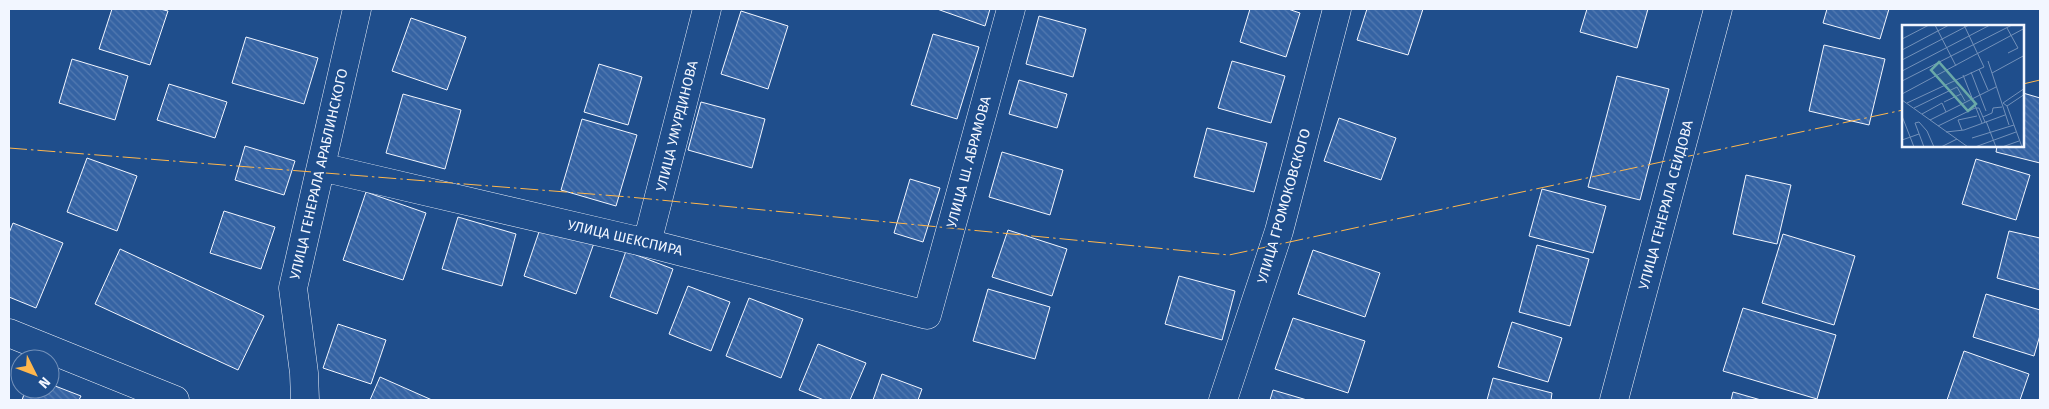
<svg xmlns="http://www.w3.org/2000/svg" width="2049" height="409" font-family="'Fira Sans',sans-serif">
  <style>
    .building { fill: url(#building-back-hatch); stroke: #f2f6ff }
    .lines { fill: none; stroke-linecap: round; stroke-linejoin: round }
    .street-casing { stroke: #f2f6ff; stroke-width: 29 }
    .secondary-casing { stroke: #f2f6ff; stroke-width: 29 }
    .street { stroke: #1f4e8c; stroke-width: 28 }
    .secondary { stroke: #1f4e8c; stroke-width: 28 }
    .power { stroke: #ffb74d; stroke-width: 1; stroke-dasharray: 18 4 2.5 4; stroke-linecap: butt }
    .labels { text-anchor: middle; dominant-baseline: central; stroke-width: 4; stroke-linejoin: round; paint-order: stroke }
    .street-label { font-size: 14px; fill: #f2f6ff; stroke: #1f4e8c }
    .inset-road { fill: none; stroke: #7391ba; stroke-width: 1 }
    .view { fill: #6aa9a8; fill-opacity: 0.15; stroke: #6aa9a8; stroke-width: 2.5 }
    .inset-edge { fill: none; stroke: #f2f6ff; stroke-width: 2.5 }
  </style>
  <defs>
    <pattern id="building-back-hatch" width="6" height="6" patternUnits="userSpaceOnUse" patternTransform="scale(1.25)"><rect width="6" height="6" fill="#3563a3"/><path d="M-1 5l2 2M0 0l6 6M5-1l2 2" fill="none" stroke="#537ab1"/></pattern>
  </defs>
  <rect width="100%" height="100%" fill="#1f4e8c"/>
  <path class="building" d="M112,9H160L168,11L150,65L99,49Z
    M937,9H990L985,26Z
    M1250,9H1288L1300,13L1286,57L1240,42Z
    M1367,9H1423L1408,55L1357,40Z
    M1587,9H1648L1637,48L1580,32Z
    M1827,9H1889L1880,39L1823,23Z
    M741,11L788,26L768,89L721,74Z
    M1039,16L1086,29L1073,77L1026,64Z
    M411,18L466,37L447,90L392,71Z
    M933,34L979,47L957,119L911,105Z
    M246,37L318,58L304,104L232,83Z
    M1824,45L1885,59L1869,125L1809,111Z
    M72,59L128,76L115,120L59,103Z
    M1232,61L1285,76L1271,123L1218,108Z
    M599,64L642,77L628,125L584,112Z
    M1617,76L1669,89L1640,200L1588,187Z
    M1019,80L1067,94L1057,128L1009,114Z
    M169,84L227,102L215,138L157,120Z
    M2023,93L2040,98V163L1996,152L1997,146H2023Z
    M403,94L461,110L445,169L386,153Z
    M701,102L765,119L752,168L688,150Z
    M1339,118L1396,138L1381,180L1324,161Z
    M582,119L637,135L616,206L561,190Z
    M1207,128L1267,143L1254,192L1194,177Z
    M245,146L295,161L284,195L235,180Z
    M1002,152L1063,170L1050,215L989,197Z
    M87,158L137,176L117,231L67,212Z
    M1976,159L2030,175L2016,220L1962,204Z
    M1746,175L1791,185L1777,244L1733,234Z
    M910,179L940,188L923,242L894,233Z
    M1542,189L1606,206L1593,253L1529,236Z
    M366,192L426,213L403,280L343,260Z
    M224,211L275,227L261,269L210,253Z
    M458,217L516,234L502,286L442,269Z
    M13,223L63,243L36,308L9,297V233Z
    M541,226L594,243L576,294L524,276Z
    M1008,230L1067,249L1052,296L992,277Z
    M2009,231L2040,238V290L1997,278Z
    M1783,234L1855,256L1834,325L1762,303Z
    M1537,245L1589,259L1570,326L1519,312Z
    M120,249L264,316L238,370L95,304Z
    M1313,250L1380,273L1365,317L1298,294Z
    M626,251L673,269L657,314L610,297Z
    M1179,276L1235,291L1222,340L1165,324Z
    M688,286L730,302L711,351L669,334Z
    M988,289L1050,307L1035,359L973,341Z
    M1986,294L2040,310V335L2034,356L1973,337Z
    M749,298L803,319L781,378L726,356Z
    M1743,308L1836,335L1817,399L1723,371Z
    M1293,318L1365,341L1348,393L1275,369Z
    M1512,322L1562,338L1548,382L1498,367Z
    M338,324L386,340L371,384L323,368Z
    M818,344L866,363L850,400H824L799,390Z
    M1964,351L2029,374L2020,400H1947Z
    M882,374L922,389L918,400H873Z
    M380,377L432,400H370Z
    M1493,378L1552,393L1551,400H1487Z
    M50,384L81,396L79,400H22L26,389H50Z
    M1273,390L1307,400H1270Z
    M1733,392L1761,400H1731Z"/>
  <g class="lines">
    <defs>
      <path id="street" d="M321,167L647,243L927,315L1011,9
        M647,243L707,9
        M9,333L175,400
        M305,400L304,373L293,288L357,9
        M1223,400L1279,231L1337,9"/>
      <path id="secondary" d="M1614,400L1718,9"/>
    </defs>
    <use href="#street" class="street-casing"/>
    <use href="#secondary" class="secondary-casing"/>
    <use href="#street" class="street"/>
    <use href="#secondary" class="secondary"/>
    <path class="power" d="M2023,84L2040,80
      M9,148L629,197L1229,255L1903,110"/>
  </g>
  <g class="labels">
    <g class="street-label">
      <text transform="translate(677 126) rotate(-76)">УЛИЦА УМУРДИНОВА</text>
      <text transform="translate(969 162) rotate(-75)">УЛИЦА Ш. АБРАМОВА</text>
      <text transform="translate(319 174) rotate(-77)">УЛИЦА ГЕНЕРАЛА АРАБЛИНСКОГО</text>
      <text transform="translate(1666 205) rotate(-75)">УЛИЦА ГЕНЕРАЛА СЕИДОВА</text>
      <text transform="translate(1284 206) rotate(-74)">УЛИЦА ГРОМОКОВСКОГО</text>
      <text transform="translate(625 238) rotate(13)">УЛИЦА ШЕКСПИРА</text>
    </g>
  </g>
  <g transform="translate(1902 25)">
    <rect width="122" height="122" fill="#1f4e8c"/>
    <path class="inset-road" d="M33,0L54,41M105,3L116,23L106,28M0,14L27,0M0,25L47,0M0,35L67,0M86,36L107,100M77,44L86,65M0,46L88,0M69,47L84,86M90,48L123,30M61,50L80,98M0,56L110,0M0,69L123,3M0,75L66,122M42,77L59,69M5,78L82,42L62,0M105,81L123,69M12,83L55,62L63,76M20,89L40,78L44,87M0,91L12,122M81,92L90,88L91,83L100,82M28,95L94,62M84,96L94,122M36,101L73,83H77L83,97M60,105L56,95L75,91M44,107L62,105L103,90M70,113L112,100M0,115L17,109M22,122L13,98L17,97L25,106L32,122M39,122L55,114M73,122L114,107M100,122L117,116M120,122L105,81L101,78L123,63"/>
    <path class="view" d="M37,37L74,79L66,86L29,45Z"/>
    <rect width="122" height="122" class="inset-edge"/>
  </g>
  <rect width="2049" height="409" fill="none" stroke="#f2f6ff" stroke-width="20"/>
  <g transform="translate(35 374) rotate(132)"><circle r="24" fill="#1f4e8c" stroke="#7391ba"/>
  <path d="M0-4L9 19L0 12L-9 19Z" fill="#ffb74d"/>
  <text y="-8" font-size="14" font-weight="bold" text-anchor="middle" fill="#f2f6ff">N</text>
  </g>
</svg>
